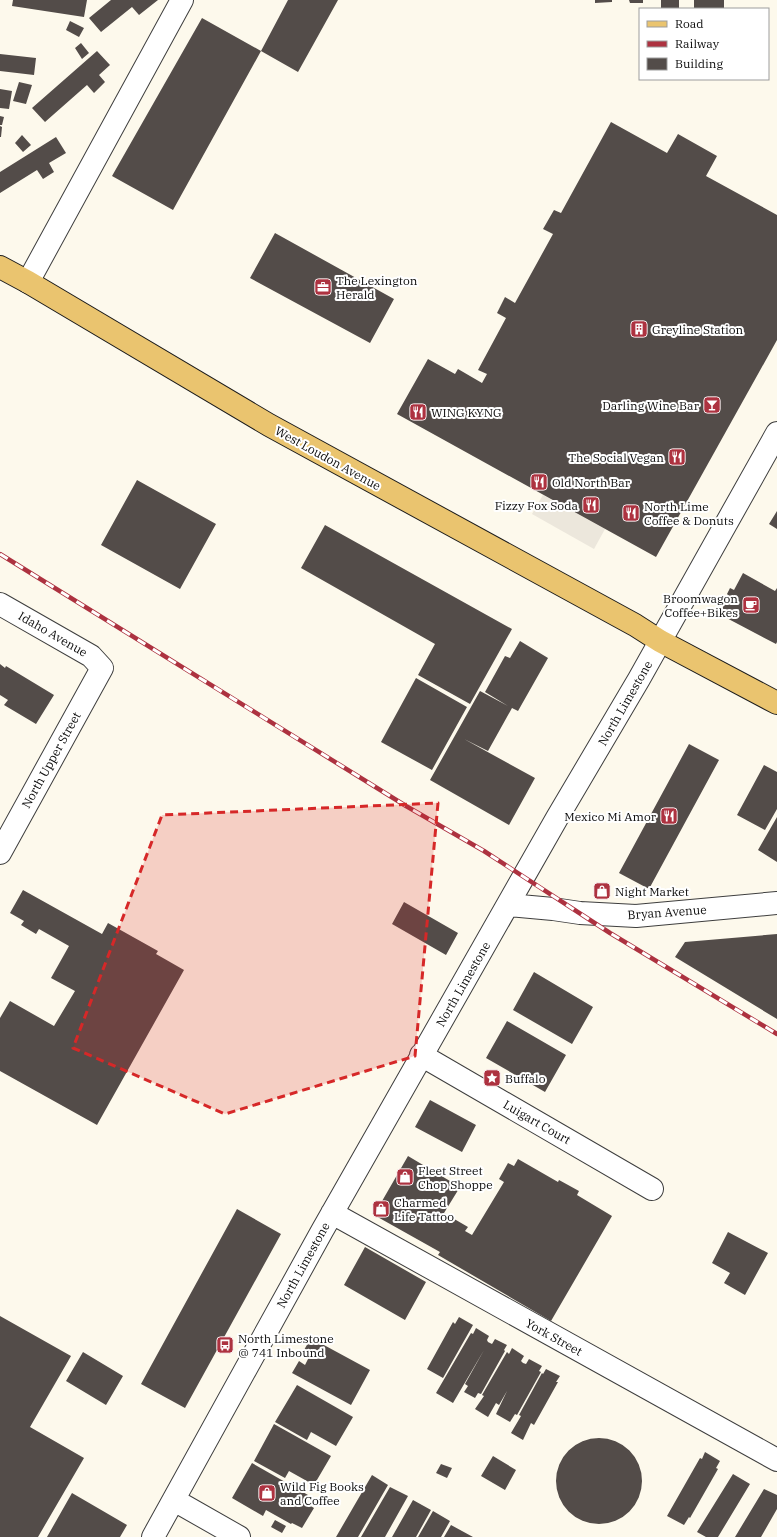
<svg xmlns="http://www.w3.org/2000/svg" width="777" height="1537" font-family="'IBM Plex Serif',serif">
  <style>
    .plaza { fill: #ece7dc }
    .building { fill: #534c49 }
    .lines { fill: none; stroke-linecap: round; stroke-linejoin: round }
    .minor-casing { stroke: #3e3e3e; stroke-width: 24 }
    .major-casing { stroke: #1c1c1c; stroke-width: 24 }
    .minor { stroke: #fff; stroke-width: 22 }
    .major { stroke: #eac46f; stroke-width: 22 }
    .rail-casing { stroke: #ad3240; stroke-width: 4.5 }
    .rail { stroke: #fff; stroke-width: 3; stroke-dasharray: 9; stroke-linecap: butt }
    .marked { fill: #d62828; fill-opacity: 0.2; stroke: #d62828; stroke-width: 3; stroke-dasharray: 8 5; stroke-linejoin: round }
    .labels { text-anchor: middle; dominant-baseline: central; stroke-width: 4; stroke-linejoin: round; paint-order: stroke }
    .poi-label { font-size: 12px; fill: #0b0b0b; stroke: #fff; text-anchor: start }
    .street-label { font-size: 12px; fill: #0b0b0b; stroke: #fff }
  </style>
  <rect width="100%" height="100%" fill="#fdf9ec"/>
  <path class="plaza" d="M543,495L605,529L594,549L532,514Z"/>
  <path class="building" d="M13,0H87L84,17L12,6Z
    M111,0H158L139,15L132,7L101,32L89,18Z
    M288,0H338L298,72L261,51Z
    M595,0H612V2L595,3Z
    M629,0H643V3H630Z
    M661,0H679V9H661Z
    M694,0H724V8L694,9Z
    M202,18L261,51L173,210L112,176Z
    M70,21L84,28L79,37L66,30Z
    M81,43L89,53L82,59L75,48Z
    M97,51L110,65L99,75L105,82L94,93L87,85L45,122L32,108Z
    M0,54L36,58L34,75L0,71Z
    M19,82L32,85L26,104L13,101Z
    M0,89L12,91L9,109L0,108Z
    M0,116L4,117L2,125H0Z
    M611,122L667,153L678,134L717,156L706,176L777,215V340L656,557L397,414L428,359L455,374L458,369L482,383L487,374L478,370L506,318L497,313L505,297L515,303L553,234L543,229L554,210L561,213Z
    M0,126L2,127L1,137H0Z
    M22,135L31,145L23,152L15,143Z
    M56,137L66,153L49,163L54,172L43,179L37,170L0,193V172Z
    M275,233L394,299L370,343L250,278Z
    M137,480L216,524L180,589L101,545Z
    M777,511V529L769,524Z
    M325,525L512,629L470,704L418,675L435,644L301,568Z
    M743,573L775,591L777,588V642L776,644L719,614L729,596L727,594L730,588L734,590Z
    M520,641L548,658L518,711L512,708L488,751L464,739L535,778L509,825L430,780L480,691L508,706L485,692L505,656L510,658Z
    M0,664L5,668L6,666L54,695L36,724L4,705L8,700L0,695Z
    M416,678L467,707L432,770L381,742Z
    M689,744L719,760L649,889L619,873Z
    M764,765L777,772V809L765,830L737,815Z
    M777,817V862L758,850Z
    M23,890L102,934L108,923L158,951L156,954L184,970L97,1125L0,1071V1018L10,1001L54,1026L75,991L51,978L69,946L39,929L36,934L21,925L24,921L10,913Z
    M404,902L458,933L446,955L392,924Z
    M777,934V1019L675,957L685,942Z
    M534,972L593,1007L572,1044L513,1010Z
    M507,1021L566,1055L545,1092L486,1058Z
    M430,1100L476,1125L462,1152L415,1127Z
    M408,1156L460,1187L444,1213L468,1227L465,1231L472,1235L504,1182L499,1179L508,1163L514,1166L518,1159L558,1182L559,1180L579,1191L577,1195L612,1216L551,1321L438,1255L440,1252L374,1215Z
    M237,1209L281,1234L185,1408L141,1384Z
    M728,1232L768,1253L745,1295L724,1283L730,1273L712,1263Z
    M365,1247L426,1282L405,1320L344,1285Z
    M0,1316L71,1356L30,1427L84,1458L38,1537H0Z
    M459,1317L473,1325L443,1378L427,1369L453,1322L455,1324Z
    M476,1328L489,1336L487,1340L488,1342L492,1344L495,1339L507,1345L504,1350L505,1351L481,1394L478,1393L475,1398L464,1392L468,1386L465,1384L484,1350L453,1403L436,1393L471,1333L473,1334Z
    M311,1338L370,1370L351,1405L292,1373L299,1361L305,1365L311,1353L304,1350Z
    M512,1348L524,1356L521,1361L523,1363L526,1364L529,1359L542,1366L539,1371L541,1372L517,1415L515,1414L510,1422L496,1414L507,1391L499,1405L496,1403L488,1417L475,1409L484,1396L482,1395L507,1352L509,1354Z
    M83,1352L123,1376L106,1405L66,1381Z
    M546,1369L560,1376L556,1382H558L534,1425L531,1423L523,1440L511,1433L521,1416L519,1415L542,1373L543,1374Z
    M297,1385L353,1417L336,1446L311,1432L307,1440L275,1422Z
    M274,1424L331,1456L314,1485L289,1471L285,1478L254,1461Z
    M556 1481a43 43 0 1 1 86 0a43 43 0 1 1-86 0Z
    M705,1452L720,1461L716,1468L718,1469L690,1518L689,1517L684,1525L667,1516L700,1458L702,1459Z
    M493,1456L516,1470L505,1490L481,1476Z
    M252,1463L308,1495L304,1502L314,1508L302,1528L292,1523L291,1524L266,1510L263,1516L232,1498Z
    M441,1464L452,1468L447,1478L436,1473Z
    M733,1474L750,1484L718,1537H706L697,1532Z
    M372,1475L388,1485L358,1537H336Z
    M390,1487L408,1496L385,1537H361Z
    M764,1489L777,1495V1509L761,1537H735Z
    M72,1493L127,1525L120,1537H47Z
    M413,1500L431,1510L416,1537H392Z
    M433,1511L450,1521L441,1537H418Z
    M275,1520L286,1526L282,1533L271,1527Z
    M451,1525L473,1537H444Z"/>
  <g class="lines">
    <defs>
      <path id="minor" d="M28,282L182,0
        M0,604L91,656L102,668L0,853
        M509,905L553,909L580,913L636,916L777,903
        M421,1055L652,1189
        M332,1213L777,1460
        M174,1500L239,1537
        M153,1537L322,1231L557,818L639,679L777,433"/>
      <path id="major" d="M0,267L28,282L269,425L635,625L660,641L777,703"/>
    </defs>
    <use href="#minor" class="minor-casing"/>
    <use href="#major" class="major-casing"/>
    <use href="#minor" class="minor"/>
    <use href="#major" class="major"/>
    <defs>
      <path id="rail" d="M0,554L406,806L484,851L610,933L777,1034"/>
    </defs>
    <use href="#rail" class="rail-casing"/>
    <use href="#rail" class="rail"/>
  </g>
  <path class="marked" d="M438,803L415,1056L225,1114L73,1048L162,815Z"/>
  <defs>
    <symbol id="office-square" viewBox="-11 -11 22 22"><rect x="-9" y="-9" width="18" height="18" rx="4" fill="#ad3240" stroke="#fff"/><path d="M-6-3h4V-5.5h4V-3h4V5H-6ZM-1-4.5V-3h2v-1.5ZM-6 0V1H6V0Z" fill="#fff"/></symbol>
    <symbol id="building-square" viewBox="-11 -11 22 22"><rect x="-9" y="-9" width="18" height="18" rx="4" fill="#ad3240" stroke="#fff"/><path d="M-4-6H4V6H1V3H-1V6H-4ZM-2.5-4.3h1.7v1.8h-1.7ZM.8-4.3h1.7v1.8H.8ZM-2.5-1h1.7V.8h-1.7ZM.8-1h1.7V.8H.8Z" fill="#fff"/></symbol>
    <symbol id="bar-square" viewBox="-11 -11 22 22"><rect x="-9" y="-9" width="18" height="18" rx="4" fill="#ad3240" stroke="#fff"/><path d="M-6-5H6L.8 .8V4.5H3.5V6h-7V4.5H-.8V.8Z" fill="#fff"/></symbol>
    <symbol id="restaurant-square" viewBox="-11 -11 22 22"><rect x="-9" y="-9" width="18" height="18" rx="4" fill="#ad3240" stroke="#fff"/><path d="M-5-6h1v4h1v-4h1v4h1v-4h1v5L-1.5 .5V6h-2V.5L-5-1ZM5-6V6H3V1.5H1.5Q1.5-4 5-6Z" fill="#fff"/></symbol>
    <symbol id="cafe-square" viewBox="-11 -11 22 22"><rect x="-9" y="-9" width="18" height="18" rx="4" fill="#ad3240" stroke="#fff"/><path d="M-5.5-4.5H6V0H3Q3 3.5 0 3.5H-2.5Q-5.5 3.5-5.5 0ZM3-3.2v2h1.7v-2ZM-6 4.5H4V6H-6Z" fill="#fff"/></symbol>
    <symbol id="shop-square" viewBox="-11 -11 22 22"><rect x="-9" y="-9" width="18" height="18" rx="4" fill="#ad3240" stroke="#fff"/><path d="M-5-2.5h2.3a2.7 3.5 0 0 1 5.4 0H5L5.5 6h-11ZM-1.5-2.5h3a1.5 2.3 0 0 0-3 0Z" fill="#fff"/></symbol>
    <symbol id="sight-square" viewBox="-11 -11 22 22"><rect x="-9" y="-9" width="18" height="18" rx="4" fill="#ad3240" stroke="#fff"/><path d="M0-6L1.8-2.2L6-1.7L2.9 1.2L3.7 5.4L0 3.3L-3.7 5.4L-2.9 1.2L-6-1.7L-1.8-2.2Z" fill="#fff"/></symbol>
    <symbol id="bus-square" viewBox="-11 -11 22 22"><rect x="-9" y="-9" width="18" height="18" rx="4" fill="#ad3240" stroke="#fff"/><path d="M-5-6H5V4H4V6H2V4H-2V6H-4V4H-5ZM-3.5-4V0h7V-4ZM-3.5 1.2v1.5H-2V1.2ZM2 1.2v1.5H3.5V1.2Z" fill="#fff"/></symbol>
  </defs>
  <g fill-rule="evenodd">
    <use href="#office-square" x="313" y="277" width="20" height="20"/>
    <use href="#building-square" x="629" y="319" width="20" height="20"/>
    <use href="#bar-square" x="702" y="395" width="20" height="20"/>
    <use href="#restaurant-square" x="408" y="402" width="20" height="20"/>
    <use href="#restaurant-square" x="667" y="447" width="20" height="20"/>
    <use href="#restaurant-square" x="529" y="472" width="20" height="20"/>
    <use href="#restaurant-square" x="581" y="495" width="20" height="20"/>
    <use href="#restaurant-square" x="621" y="503" width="20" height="20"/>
    <use href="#cafe-square" x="741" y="595" width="20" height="20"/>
    <use href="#restaurant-square" x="659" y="806" width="20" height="20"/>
    <use href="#shop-square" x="592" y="881" width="20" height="20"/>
    <use href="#sight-square" x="482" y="1068" width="20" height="20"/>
    <use href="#shop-square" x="395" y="1167" width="20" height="20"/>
    <use href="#shop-square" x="371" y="1199" width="20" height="20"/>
    <use href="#bus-square" x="215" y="1335" width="20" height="20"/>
    <use href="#shop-square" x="257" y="1483" width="20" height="20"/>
  </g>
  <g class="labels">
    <g class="poi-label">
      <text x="336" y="280">The Lexington<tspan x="336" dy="14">Herald</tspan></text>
      <text x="652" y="329">Greyline Station</text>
      <text x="699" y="405" text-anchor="end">Darling Wine Bar</text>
      <text x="431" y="412">WING KYNG</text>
      <text x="664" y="457" text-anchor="end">The Social Vegan</text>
      <text x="552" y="482">Old North Bar</text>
      <text x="578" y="505" text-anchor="end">Fizzy Fox Soda</text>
      <text x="644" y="506">North Lime<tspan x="644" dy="14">Coffee &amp; Donuts</tspan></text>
      <text x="738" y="598" text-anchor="end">Broomwagon<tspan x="738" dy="14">Coffee+Bikes</tspan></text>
      <text x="656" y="816" text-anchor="end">Mexico Mi Amor</text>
      <text x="615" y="891">Night Market</text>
      <text x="505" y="1078">Buffalo</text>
      <text x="418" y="1170">Fleet Street<tspan x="418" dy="14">Chop Shoppe</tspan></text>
      <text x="394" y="1202">Charmed<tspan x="394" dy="14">Life Tattoo</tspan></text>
      <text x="238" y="1338">North Limestone<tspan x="238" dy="14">@ 741 Inbound</tspan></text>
      <text x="280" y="1486">Wild Fig Books<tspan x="280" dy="14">and Coffee</tspan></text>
    </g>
    <g class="street-label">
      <text transform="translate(328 458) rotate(29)">West Loudon Avenue</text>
      <text transform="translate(53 634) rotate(30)">Idaho Avenue</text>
      <text transform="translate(625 703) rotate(-60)">North Limestone</text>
      <text transform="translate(51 760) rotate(-61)">North Upper Street</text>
      <text transform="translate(667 912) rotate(-4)">Bryan Avenue</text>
      <text transform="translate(463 984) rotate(-60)">North Limestone</text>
      <text transform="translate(537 1122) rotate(30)">Luigart Court</text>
      <text transform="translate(303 1265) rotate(-61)">North Limestone</text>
      <text transform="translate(554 1337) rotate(29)">York Street</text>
    </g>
  </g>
  <rect x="639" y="8" width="130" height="72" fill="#ffffff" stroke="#9d9d9d"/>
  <rect x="647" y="21" width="20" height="6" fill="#eac46f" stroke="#9d9d9d"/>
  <text x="675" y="28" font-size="12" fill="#0b0b0b">Road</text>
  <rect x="647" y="41" width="20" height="6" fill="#ad3240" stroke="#9d9d9d"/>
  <text x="675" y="48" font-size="12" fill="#0b0b0b">Railway</text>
  <rect x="647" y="58" width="20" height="12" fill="#534c49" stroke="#9d9d9d"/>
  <text x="675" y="68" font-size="12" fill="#0b0b0b">Building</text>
</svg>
